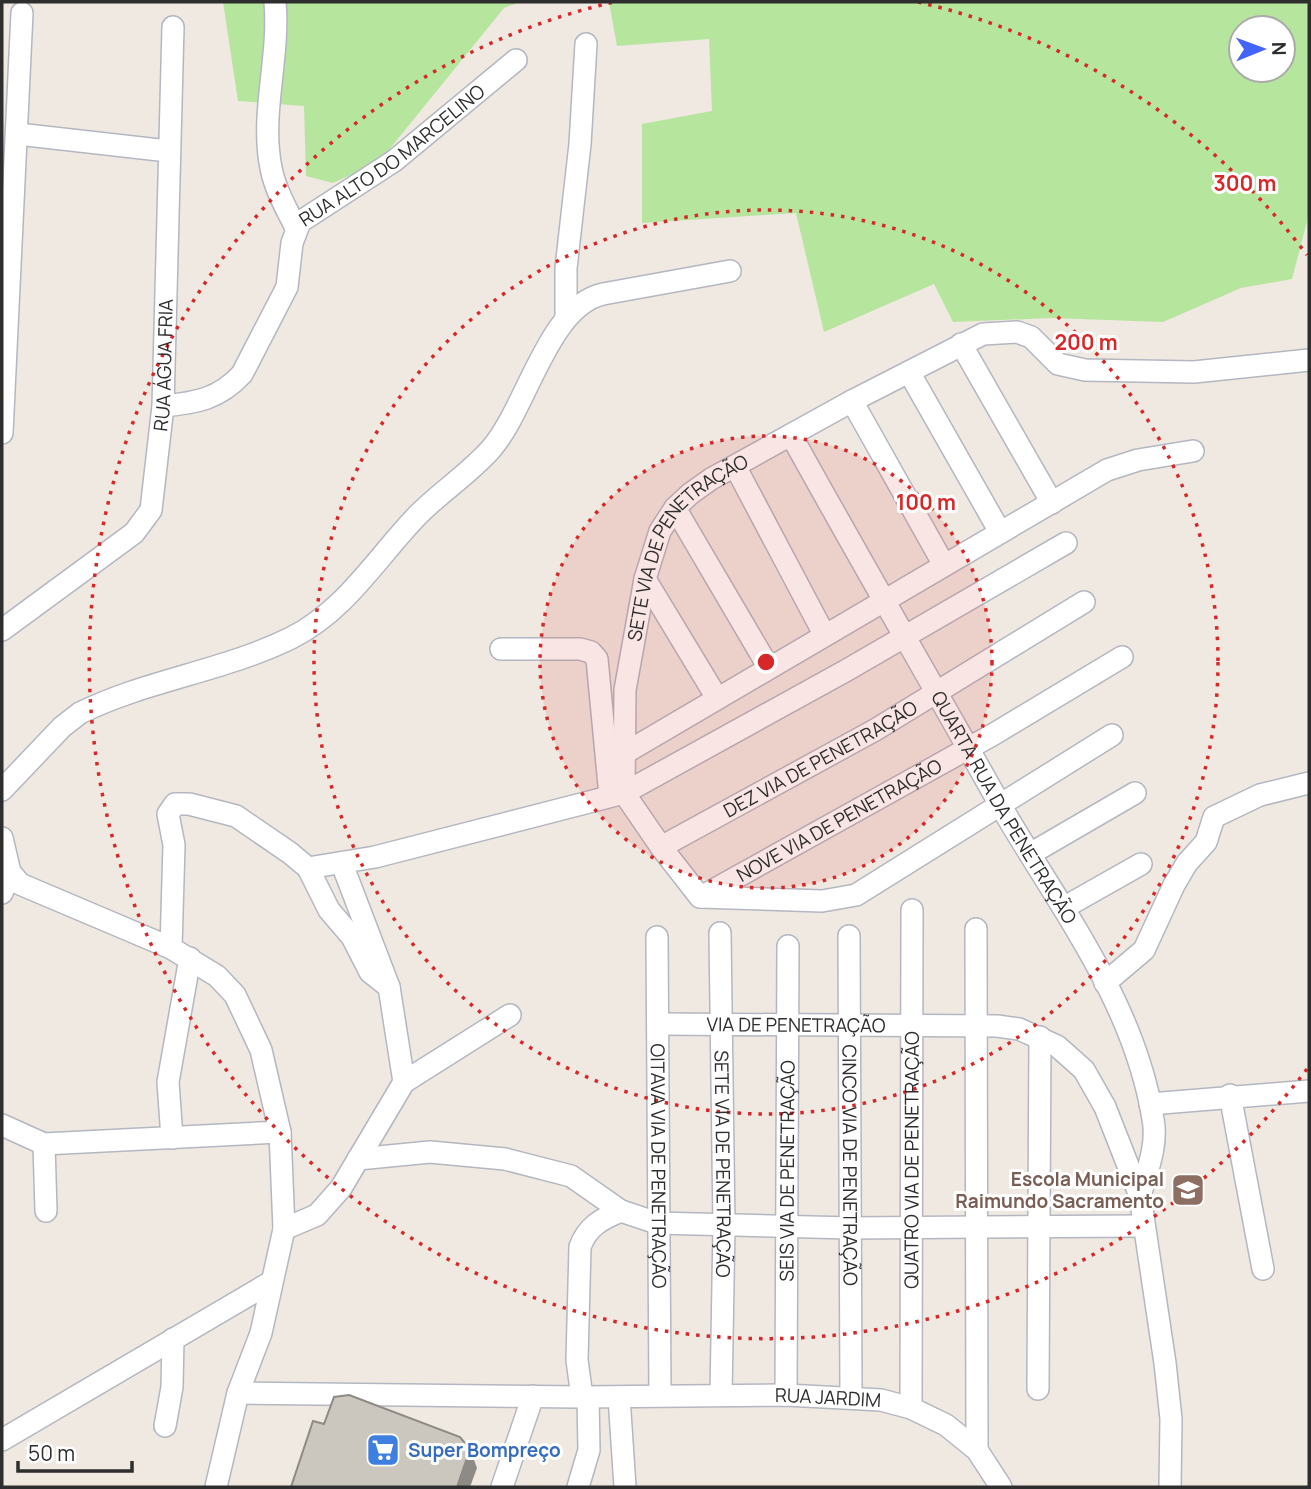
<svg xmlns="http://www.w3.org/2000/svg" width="1311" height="1489" font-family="Manrope,sans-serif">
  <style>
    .green { fill: #b6e59e; fill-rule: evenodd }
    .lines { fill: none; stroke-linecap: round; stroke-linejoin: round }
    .minor-casing { stroke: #b4b7c1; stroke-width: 24 }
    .minor { stroke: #fff; stroke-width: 21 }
    .shaded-wall { fill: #8e8b86 }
    .building { fill: #cbc7bf; stroke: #8e8b86; stroke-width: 2 }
    .ring { fill: none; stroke: #d62828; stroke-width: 3.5; stroke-dasharray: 3.5 7 }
    .labels { text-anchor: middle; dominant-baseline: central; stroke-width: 6; stroke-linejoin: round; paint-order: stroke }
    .street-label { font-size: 19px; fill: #2e2e2e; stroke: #fff }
    .education-label { font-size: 19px; font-weight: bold; fill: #785e54; stroke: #fff; text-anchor: end }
    .shop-label { font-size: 19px; font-weight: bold; fill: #366cbe; stroke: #fff; text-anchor: start }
    .centre { fill: #d62828; stroke: #fff; stroke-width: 3.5 }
    .ring-label { font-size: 21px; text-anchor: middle; font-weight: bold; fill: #d62828; stroke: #fff; stroke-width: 6; stroke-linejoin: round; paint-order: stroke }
  </style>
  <rect width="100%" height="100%" fill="#efe9e1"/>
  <path class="green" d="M223,2H520L504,8L379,162L333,183L306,176L304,106L238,101Z
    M609,2H1309V214L1292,279L1241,288L1163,322L1052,318L953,322L934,284L824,332L796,213L642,223V124L712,111L709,39L617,46ZM1241,28H1283V70H1241Z"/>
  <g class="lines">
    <defs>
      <g id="minor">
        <path d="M275,2C280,57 260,114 271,168C275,189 286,208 296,228"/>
        <path d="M18,134L168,151"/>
        <path d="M566,316V268L580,144L586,44"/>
        <path d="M961,344L1052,503"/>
        <path d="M909,372L1000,532"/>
        <path d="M852,401L944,565"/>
        <path id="s1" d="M163,406C196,403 219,399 242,374L287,287L292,243L300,222L394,161L516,60"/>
        <path d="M2,433L22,13"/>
        <path id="s2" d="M791,435C859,558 930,680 999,803C1057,904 1134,1000 1153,1119C1158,1145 1147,1171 1140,1196"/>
        <path d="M735,466L824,634"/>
        <path d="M675,508L769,668"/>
        <path d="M645,579L717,698"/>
        <path id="s3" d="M2,630L134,533L151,510L163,406L173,27"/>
        <path d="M501,649H580L591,652L597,659L610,796"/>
        <path id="s4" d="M1112,735L856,895L822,901L700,897L661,847L624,793L625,690L645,579L660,531L675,508L690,494L711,479L852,401L983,334L1017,332L1031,337L1058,364L1085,370L1194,372L1309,360"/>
        <path d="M625,753L1107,470L1138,460L1193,451"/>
        <path d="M2,790L62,727L80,713C147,680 224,671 291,638C345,611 375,560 416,517C439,493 469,474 491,449C527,408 548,306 603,294L730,271"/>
        <path d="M2,838L10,872"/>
        <path id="s5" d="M661,847L875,730L1084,602"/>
        <path d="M1030,854L1135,793"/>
        <path d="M308,868L375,857L624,793L847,670L1066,543"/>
        <path d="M2,893L10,872L20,884L171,948L217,976L235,995L261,1050L280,1132L284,1229L261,1333L238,1393L216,1487"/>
        <path id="s6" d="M701,897L994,734L1122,657"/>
        <path d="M1065,907L1141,864"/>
        <path d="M976,929L977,1450"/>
        <path id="s7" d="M720,933L724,1227L721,1395"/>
        <path id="s8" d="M849,936L851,1396"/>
        <path id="s9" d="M657,937L660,1395"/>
        <path d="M171,948L174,845L168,814L175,804H189L236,816L290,853L308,868L329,910L352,937L370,972L389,987"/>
        <path d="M1105,983L1144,950L1174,885L1187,863L1206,842L1214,817L1260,795L1309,783"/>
        <path id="s10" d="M658,1024L997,1026L1019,1029L1057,1046L1084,1070L1105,1107L1140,1196L1165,1363L1171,1419L1170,1487"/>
        <path d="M404,1082L510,1015"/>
        <path d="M1230,1095L1263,1269"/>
        <path d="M1150,1104L1309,1091"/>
        <path d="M2,1125L44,1144L280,1132"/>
        <path d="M172,1138L168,1082L190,958"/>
        <path d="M44,1144L46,1211"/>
        <path d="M358,1159L430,1152L505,1159L571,1176L621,1211L657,1223L850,1228L1143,1226"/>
        <path d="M284,1229L317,1215L341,1188L404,1082L389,987L342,864"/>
        <path d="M1038,1389L1040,1037"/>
        <path id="s11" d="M238,1393L582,1397L786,1395L881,1400L911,1408L946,1425L977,1450L1001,1487"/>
        <path id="s12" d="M786,1395L788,946"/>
        <path d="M582,1397L577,1360L580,1247C587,1227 601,1219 621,1211"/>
        <path d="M619,1397L625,1487"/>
        <path id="s13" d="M911,1408L912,910"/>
        <path d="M165,1426L172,1387L173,1339"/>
        <path d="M2,1440L271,1282"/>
        <path d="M502,1487L533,1396"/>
        <path d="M578,1487L589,1450L588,1397"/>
      </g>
    </defs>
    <use href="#minor" class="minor-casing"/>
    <use href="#minor" class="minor"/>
  </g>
  <path class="shaded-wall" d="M470,1449L477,1468L470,1487H457Z"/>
  <path class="building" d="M349,1395L460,1437L470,1449L457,1487H291L313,1421L324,1424L334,1397Z"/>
  <circle cx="766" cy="662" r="226" fill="#d62828" fill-opacity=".12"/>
  <g class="ring">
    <circle cx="766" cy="662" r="226"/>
    <circle cx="766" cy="662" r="452"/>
    <path d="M1307 1069A677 677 0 1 1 614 2M918 2A677 677 0 0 1 1307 255"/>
  </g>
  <defs>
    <symbol id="school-square" viewBox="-11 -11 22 22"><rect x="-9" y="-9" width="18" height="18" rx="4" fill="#8d6e63" stroke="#fff"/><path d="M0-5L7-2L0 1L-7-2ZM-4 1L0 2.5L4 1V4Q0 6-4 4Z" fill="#fff"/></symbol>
    <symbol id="supermarket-square" viewBox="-11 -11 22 22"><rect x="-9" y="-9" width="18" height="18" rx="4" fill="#3f7fe0" stroke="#fff"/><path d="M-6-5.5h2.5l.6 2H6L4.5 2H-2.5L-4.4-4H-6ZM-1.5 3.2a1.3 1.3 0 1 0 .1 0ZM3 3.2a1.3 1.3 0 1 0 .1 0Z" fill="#fff"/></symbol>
  </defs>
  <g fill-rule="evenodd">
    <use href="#school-square" x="1169" y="1171" width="38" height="38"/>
    <use href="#supermarket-square" x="364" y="1431" width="38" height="38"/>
  </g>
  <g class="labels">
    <g class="street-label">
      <text stroke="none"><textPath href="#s1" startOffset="366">RUA ALTO DO MARCELINO</textPath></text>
      <text stroke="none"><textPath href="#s3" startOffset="338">RUA ÁGUA FRIA</textPath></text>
      <text stroke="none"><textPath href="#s4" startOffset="854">SETE VIA DE PENETRAÇÃO</textPath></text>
      <text stroke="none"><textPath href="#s5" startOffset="182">DEZ VIA DE PENETRAÇÃO</textPath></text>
      <text stroke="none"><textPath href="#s2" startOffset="429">QUARTA RUA DA PENETRAÇÃO</textPath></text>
      <text stroke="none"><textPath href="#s6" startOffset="158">NOVE VIA DE PENETRAÇÃO</textPath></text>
      <text stroke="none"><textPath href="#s10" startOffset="138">VIA DE PENETRAÇÃO</textPath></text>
      <text stroke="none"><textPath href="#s13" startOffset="248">QUATRO VIA DE PENETRAÇÃO</textPath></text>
      <text stroke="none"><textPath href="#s7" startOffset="231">SETE VIA DE PENETRAÇÃO</textPath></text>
      <text stroke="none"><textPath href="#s9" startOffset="229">OITAVA VIA DE PENETRAÇÃO</textPath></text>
      <text stroke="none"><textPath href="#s8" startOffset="229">CINCO VIA DE PENETRAÇÃO</textPath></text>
      <text stroke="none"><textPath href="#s12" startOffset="224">SEIS VIA DE PENETRAÇÃO</textPath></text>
      <text stroke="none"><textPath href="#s11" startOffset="590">RUA JARDIM</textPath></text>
    </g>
    <g class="education-label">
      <text x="1164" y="1179">Escola Municipal<tspan x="1164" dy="22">Raimundo Sacramento</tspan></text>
    </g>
    <g class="shop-label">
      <text x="408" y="1450">Super Bompreço</text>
    </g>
  </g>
  <circle cx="766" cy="662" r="10" class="centre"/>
  <g class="ring-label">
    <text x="1245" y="191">300 m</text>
    <text x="1086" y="350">200 m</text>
    <text x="926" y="510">100 m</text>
  </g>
  <rect width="1311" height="1489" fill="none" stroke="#2e2e2e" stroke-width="7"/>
  <g transform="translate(1262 49) rotate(89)"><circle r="33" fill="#ffffff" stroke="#ababab" stroke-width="2"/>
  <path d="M0-5L12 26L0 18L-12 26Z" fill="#4264fb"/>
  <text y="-10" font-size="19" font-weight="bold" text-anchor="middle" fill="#2e2e2e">N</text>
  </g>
  <path d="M18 1461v10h114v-10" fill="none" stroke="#2e2e2e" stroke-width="3.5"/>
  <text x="28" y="1461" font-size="21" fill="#2e2e2e" stroke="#ffffff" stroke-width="5" paint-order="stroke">50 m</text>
</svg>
